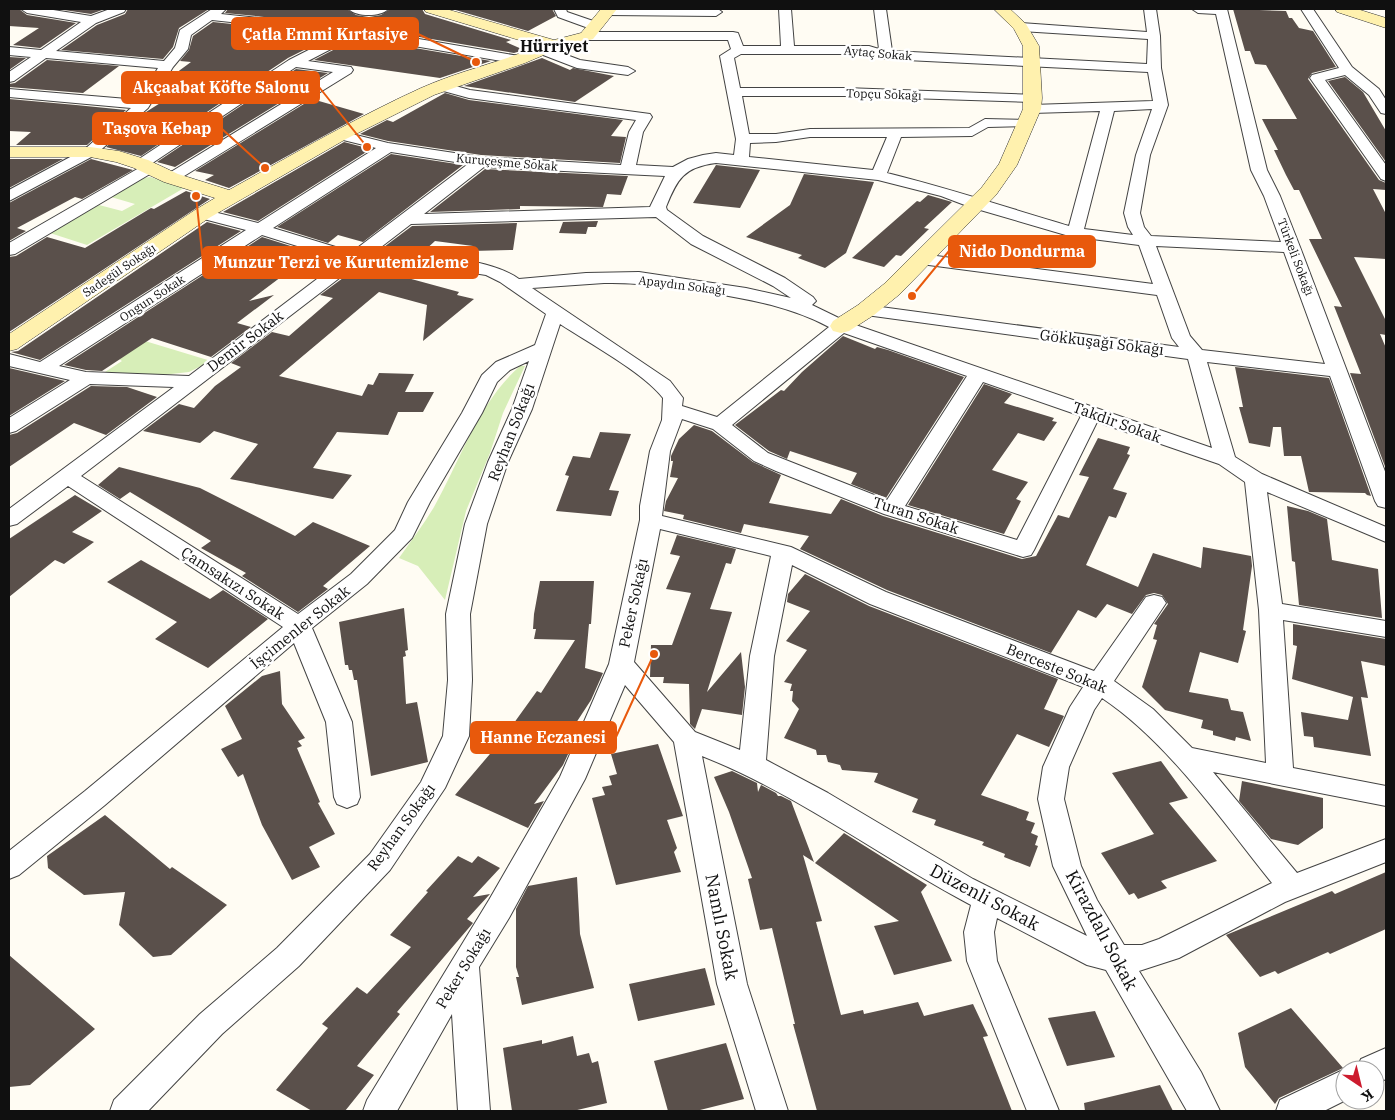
<svg xmlns="http://www.w3.org/2000/svg" width="1395" height="1120" font-family="'IBM Plex Serif',serif">
  <style>
    .green { fill: #d7eeb8 }
    .building { fill: #5a504b }
    .lines { fill: none; stroke-linecap: round; stroke-linejoin: round }
    .street-casing { stroke: #434343; stroke-width: 2 }
    .secondary-casing { stroke: #323232; stroke-width: 1 }
    .street { fill: #fff; fill-rule: evenodd }
    .secondary { fill: #fff1ae; fill-rule: evenodd }
    .labels { text-anchor: middle; dominant-baseline: central; stroke-width: 5; stroke-linejoin: round; paint-order: stroke }
    .far-street-label { font-size: 12px; fill: #101010; stroke: #fff }
    .street-label { font-size: 15px; fill: #101010; stroke: #fff }
    .far-district-label { font-size: 16px; font-weight: bold; fill: #101010; stroke: #fff }
    .near-street-label { font-size: 18px; fill: #101010; stroke: #fff }
    .leader { fill: none; stroke: #e8590c; stroke-width: 2 }
    .callout-dot { fill: #e8590c; stroke: #fff; stroke-width: 2 }
    .callout { fill: #e8590c; stroke: #e8590c; stroke-width: 2 }
    .callout-label { font-size: 16px; text-anchor: middle; font-weight: bold; fill: #fff }
  </style>
  <rect width="100%" height="100%" fill="#fffcf3"/>
  <path class="green" d="M150,177L184,188L87,245L50,233L99,205L122,211L135,204L111,197L143,178Z
    M145,341L211,361L189,372L162,375L105,372L122,361L119,359Z
    M520,366H525L503,413L490,453L466,511L445,600L418,566L399,558C411,541 424,524 434,507C461,459 478,403 520,366Z"/>
  <path class="building" d="M9,9H19L27,15L76,23L40,48L13,45L39,28L9,26Z
    M57,9H105L91,14Z
    M128,9H209L179,28L173,47L163,59L61,50L97,25L125,14Z
    M228,9H347L356,15L369,17L381,15L390,9H422L425,14L511,40L506,42L524,50L514,53L354,26L225,13Z
    M452,9H552L556,16L528,31Z
    M1233,9L1286,11L1289,18H1292L1299,28L1313,31L1336,67L1312,73L1308,79L1379,180L1386,183V190L1373,189L1386,214V259L1354,257L1386,321V335L1380,334L1386,348V469L1350,373L1361,374L1334,306L1342,307L1309,239H1322L1299,190H1294L1286,175L1274,150H1278L1262,119H1297L1266,65L1255,64L1250,51H1245Z
    M213,22L334,35L288,58L141,156L106,147L146,112L203,76L176,73L191,62L180,61L189,50L193,36Z
    M356,38L491,61L440,78L314,60Z
    M9,57L26,58L9,70Z
    M542,58L570,70L573,68L614,76L575,102L464,86Z
    M47,60L119,66L83,93L9,87V84L15,83Z
    M296,69L328,73L175,167L157,162Z
    M1345,77L1363,92L1386,131V162L1328,81Z
    M445,93L469,100L623,120L611,136L626,137L620,163L481,155L388,141L360,134L387,120L393,122Z
    M9,99L76,105L126,110L87,145H16L31,132L9,131Z
    M312,99L364,114L229,188L205,180L214,175L195,171Z
    M344,142L371,149L258,221L223,212Z
    M391,154L463,165L363,242L338,235L328,243L277,227Z
    M9,159H63L9,188Z
    M91,159L133,170L82,199L75,197L17,228L26,231L9,241V203Z
    M716,165L760,170L740,208L693,203Z
    M485,169L628,176L621,195L607,194L603,207L520,206V209L430,212Z
    M804,174L874,182L846,253L825,268L798,258L802,255L746,237L790,205Z
    M186,191L210,199L9,332V257L16,256L47,237L85,248L151,208L154,209Z
    M928,195L952,202L924,228L929,229L901,256L896,255L884,267L852,258L917,201L920,202Z
    M598,221L596,227H588L586,234L559,233L563,222Z
    M207,222L241,231L40,360L11,352L18,351Z
    M517,223L513,250L472,251L473,246L435,241L423,252H401L384,247L412,226Z
    M262,237L313,253L249,301L274,295L237,323L251,327L211,357L152,338L102,371L86,370L64,365Z
    M371,268L459,292L457,295L474,299L423,341L427,305L379,292L279,376L362,396L368,384L373,385L379,373L414,374L405,392H434L423,412H398L388,435L337,432L313,468L352,475L333,499L230,479L258,444L214,431L200,443L143,431L179,404L194,408L215,386L241,367L231,363L272,332L289,336L333,298L320,295L347,275Z
    M843,336L875,349L877,347L888,350L964,377L886,498L851,484L857,473L790,451L787,459L769,451L735,425L781,390L784,391L802,372Z
    M1235,367L1329,378L1371,496L1367,495L1365,493L1309,492L1301,456H1284L1281,427H1273L1270,447L1249,443L1239,407H1243Z
    M9,368L65,381L9,416Z
    M984,384L1012,394L1004,403L1054,418L1052,421L1057,422L1044,441L1018,433L992,470L1028,482L1016,499L1021,501L1004,534L908,505Z
    M91,386L127,387L157,397L106,435L74,423L9,467V435L17,433Z
    M694,425L712,431L753,462L781,475L769,503L831,514L841,499L883,516L1022,559L1036,556L1058,515L1069,518L1089,477L1079,475L1098,438L1130,447L1127,454L1130,455L1113,489L1127,493L1116,518L1109,516L1086,565L1138,587L1153,553L1201,568L1203,547L1251,556L1252,566L1243,630L1246,631L1238,663L1200,652L1189,692L1228,699L1231,710L1243,712L1251,741L1236,737L1235,741L1213,735V731L1201,728L1203,720L1165,710L1142,687L1157,640L1153,639L1157,625L1154,624L1168,604L1162,595L1154,593L1146,595L1132,614L1107,604L1096,618L1078,610L1051,653L887,590L800,549L809,536L744,524L741,533L683,519L684,515L664,511L666,501L678,478L670,477L673,461H671V456L679,439Z
    M600,432L631,434L609,490L619,491L611,516L556,511L569,476L565,475L573,456L590,458Z
    M119,467L200,488L295,536L313,522L370,546L323,586L328,589L298,612L242,576L246,573L201,548L211,541L130,492L120,499L98,485Z
    M75,495L102,511L72,532L94,542L64,564L55,560L9,597V539Z
    M1287,506L1308,511L1327,519L1332,560L1378,569L1382,618L1299,605L1295,562L1292,561Z
    M677,535L736,549L731,564L726,563L710,609L732,612L707,692L741,652L745,687L742,715L702,709L695,729L690,724L689,684L663,683L664,677H650L651,645H672L691,593L666,589L680,556L670,554Z
    M141,560L210,599L223,590L268,619L208,668L155,639L177,622L107,582Z
    M805,574L869,606L1058,679L1044,709L1064,716L1049,747L1017,734L981,795L1029,812L1026,820L1035,823L1031,833L1038,836L1035,845L1038,846L1030,867L1004,857L1005,854L982,845L984,842L934,825L936,820L912,812L918,799L874,782L878,773L842,770L840,765L828,762L826,755H817L816,750L784,738L799,709L792,701L793,691H790L792,684L784,682L807,650L786,641L810,611L787,602L788,594Z
    M540,581H594L591,624H589L585,668L603,673L591,700L561,746L570,750L563,765L534,804L544,801L528,828L455,795L501,741L537,691L541,693L575,640L534,639L536,629H533L534,614Z
    M404,608L408,650L405,651L406,656L403,657L406,704L417,702L428,762L371,776L357,680H354L352,670H349L348,665H345L339,622Z
    M1293,624L1386,639V666L1361,661L1368,698L1361,697L1371,756L1314,747L1313,737L1304,736L1301,712L1348,720L1353,697L1292,679L1297,646L1293,645Z
    M280,671L282,704L305,738L298,741L302,746L297,748L320,802L318,803L335,834L309,847L320,867L292,880L262,825L243,774L238,777L221,749L242,739L225,706L262,676Z
    M658,744L683,816L667,820L677,848L674,852L681,872L616,885L592,798L605,795L602,787L612,785L609,776L617,774L611,754Z
    M1161,761L1188,798L1169,803L1217,861L1161,881L1167,888L1138,899L1134,893L1129,895L1101,853L1154,834L1112,773Z
    M732,771L757,783L758,792L761,785L776,793L778,796H781L791,801L814,862L803,855L822,921L816,922L841,1015L863,1010L864,1014L918,1002L924,1016L973,1004L988,1036L983,1037L1012,1111H817L793,1024H795L772,928L760,930L748,879L752,878L729,812L714,777Z
    M1242,781L1323,798V828L1298,845L1271,839L1239,801Z
    M105,815L170,869L172,867L227,905L171,955L153,957L119,925L125,892L84,895L48,868L47,856Z
    M844,833L927,885L921,892L952,961L894,975L874,926L899,921L815,863Z
    M458,856L472,863L478,856L500,868L473,897L490,894L467,919L473,923L397,1012L400,1014L357,1066L374,1075L345,1111H312L276,1090L328,1028L322,1024L357,987L367,994L411,947L390,935L428,892L426,891Z
    M1386,872V929L1330,954L1328,952L1278,974L1275,971L1260,977L1226,935L1332,891L1335,894Z
    M577,877L580,934L594,988L522,1005L516,977H519L516,967V909L528,886Z
    M9,955L95,1029L30,1085L9,1087Z
    M705,968L715,1005L638,1021L629,984Z
    M1291,1008L1343,1068L1279,1098L1275,1104L1245,1067L1238,1033Z
    M1095,1011L1115,1057L1067,1066L1048,1018Z
    M573,1036L577,1056L589,1053L592,1063L598,1061L607,1103L573,1111H512L503,1048L542,1040V1044Z
    M726,1043L744,1099L696,1111H668L654,1061Z
    M1160,1085L1173,1111H1085L1084,1103Z"/>
  <g class="lines">
    <defs>
      <path id="street" d="M21,9H47L91,16L110,9H126L124,12L96,23L56,51L164,61L175,48L180,30L212,9H226L221,14L354,28L519,56L526,60L519,64L356,36L308,61L351,67L353,70L351,73L176,181H166L163,178L166,175L333,72L296,67L151,164L158,168L155,171L15,254L9,255V243L139,168L133,164L136,161L289,60L340,34L212,20L191,35L188,49L173,67L148,108L95,155L9,201V190L85,149L131,108L9,97V89L139,100L158,68L46,58L14,81L9,82V72L31,57L9,55V47L41,50L81,22L27,13Z
        M349,9H388C381,17 356,17 349,9Z
        M554,9H566L567,12L599,23L601,26L599,29H591L558,17Z
        M603,9H718L722,12L716,16L608,15L604,14L602,11Z
        M779,9H791L794,46H869L879,49L874,9H886L892,51L1147,64L1148,39L1021,31L1015,27L1021,23L1147,32L1144,9H1156L1160,36L1161,68L1168,105L1150,155L1140,213L1144,227L1151,236L1281,242L1264,196L1251,170L1216,14L1198,13L1192,9H1227L1267,170L1280,196L1300,247L1386,474V508L1378,506L1375,501L1330,376L1207,362L1235,457L1262,474L1386,527V542L1267,492L1282,604L1386,621V637L1283,620L1293,768L1386,786V806L1213,772L1297,873L1386,839V862L1285,902L1179,958L1139,971L1201,1072L1220,1111H1187L1106,970L1087,965L997,918L994,932L997,961L1059,1111H1027L967,961L964,932L971,905C880,857 798,794 702,756L747,984L788,1111H756L717,984L674,742L625,685L585,779L509,918L479,967L490,1111H458L452,1014L397,1111H363L367,1100L489,900L560,777L609,664L640,520V506L650,451L662,420L663,398C644,373 589,343 560,324L532,409L508,462L487,524L470,614L472,680L469,736L445,788L390,870L299,966L222,1034L148,1111H110L114,1100L200,1014L277,948L370,854L421,782L443,736L448,680L446,614L465,524L488,462L512,409L529,361L510,370L497,382L482,413L430,502L412,538L367,584L312,628L352,722L360,797L357,804L347,808L337,804L334,797L326,722L294,643L105,805L19,875L9,879V851L85,791L283,627L68,486L17,524L9,526V509L174,387L90,384L16,431L9,433V418L70,380L9,366V354L40,362L246,230L196,217L194,214L196,211L202,209L258,223L376,148L335,138L333,135L335,132L340,131L388,143L481,157L621,165L629,132L636,120L469,98L436,89L434,86L436,83L441,82L470,90L650,114L652,117L643,132L636,165L673,167L688,159L703,155L716,153L734,155L736,139L720,56L731,49L728,40H587L581,36L587,32H733L738,33L743,46H781ZM741,54H868L886,59L1148,72L1153,101L1032,105L1027,106L1025,109L1027,112L1032,113L1100,111L1069,226C1008,208 948,188 887,173L901,137L972,136L988,127L1032,126L1034,123L1032,120L985,119L969,128L810,129L776,134H749L742,96H845L1033,102L1038,101L1040,98L1038,95L845,88H740L734,58ZM1152,109L1136,155L1124,213L1128,227L1133,235L1084,229L1114,111ZM810,137H887L873,170L749,157L750,143L776,142ZM391,152L468,164L352,252L273,228ZM716,163L878,180L941,196L970,207L1069,236L1139,245L1153,284L921,254L915,255L913,259L915,263L921,264L1157,295L1172,338L1179,347L866,305L860,306L857,310L860,314L866,315L1188,359L1212,448L847,322L812,305L816,301L813,297L785,278L703,236L667,210L666,207C677,179 684,167 716,163ZM484,167L665,176L650,207L424,214ZM656,217L691,244L773,286L791,298L746,288L639,272L586,273L519,279C485,255 414,255 372,254L411,224ZM262,235L342,260L189,376L86,372L59,366ZM1156,246L1284,252L1325,364L1202,350L1190,336ZM359,263L429,266L486,275L500,282L546,314L535,345L496,362L482,375L462,413L408,502L395,530L351,574L298,614L81,476ZM604,283C641,282 675,288 711,293C753,300 791,307 829,327L717,417L682,406L683,398L670,381L532,288ZM844,333L967,376L887,500L768,453L732,425ZM983,382L1081,416L1017,540L905,506ZM682,419L713,429L754,461L776,471L884,514L1023,557L1031,555L1034,550L1097,422L1219,464L1245,482L1259,610L1266,763L1192,748L1153,709L1114,681L1166,603L1162,597L1154,595L1146,597L1094,671L886,592L791,547L662,516L670,451ZM660,529L771,556L750,656L740,750L695,732L634,662ZM792,565L870,604L1083,687L1070,707L1043,767L1038,799L1053,866L1087,936L973,879L828,793L766,760L774,656ZM1102,698C1169,743 1222,821 1272,883L1159,939L1142,945H1124L1097,900L1081,866L1064,799L1069,767L1094,710Z
        M1301,9H1313L1352,67L1379,89L1386,100V114L1381,113L1369,95L1345,75L1325,80L1386,165V181L1381,179L1310,78L1312,75L1339,68Z
        M543,46L580,60L628,67L635,71L628,75L577,68L538,53L536,50L538,47Z
        M1386,1048V1079L1375,1084V1070H1356L1361,1059Z
        M1345,1069L1348,1070H1345L1346,1100L1324,1111H1276L1280,1100Z"/>
      <path id="secondary" d="M424,9H446L554,40L581,33L601,9H617L593,39L560,48L525,63L434,95L346,139L209,218L17,349L9,351V334L195,210L215,198L164,182L134,168L116,162L90,157H9V147H90L119,151L148,160L178,174L229,190C292,155 355,118 421,88C459,71 501,62 539,46L426,12Z
        M994,9H1010L1026,24L1039,46L1042,98L1041,109L1017,165L996,195L900,294L874,315L849,331L841,333L833,331L830,326L833,321L858,305L884,284L982,187L999,164L1023,109V46L1014,29Z
        M1335,9H1357L1386,18V28L1337,12Z"/>
    </defs>
    <use href="#street" class="street-casing"/>
    <use href="#secondary" class="secondary-casing"/>
    <use href="#street" class="street"/>
    <use href="#secondary" class="secondary"/>
  </g>
  <g class="labels">
    <g class="far-street-label">
      <text transform="translate(878 53) rotate(5)">Aytaç Sokak</text>
      <text transform="translate(884 94) rotate(2)">Topçu Sokağı</text>
      <text transform="translate(507 162) rotate(5)">Kuruçeşme Sokak</text>
      <text transform="translate(1296 257) rotate(69)">Türkeli Sokağı</text>
      <text transform="translate(119 270) rotate(-34)">Sadegül Sokağı</text>
      <text transform="translate(682 285) rotate(7)">Apaydın Sokağı</text>
      <text transform="translate(152 298) rotate(-33)">Ongun Sokak</text>
    </g>
    <g class="street-label">
      <text transform="translate(245 341) rotate(-37)">Demir Sokak</text>
      <text transform="translate(1102 342) rotate(7)">Gökkuşağı Sokağı</text>
      <text transform="translate(1117 422) rotate(20)">Takdir Sokak</text>
      <text transform="translate(511 432) rotate(-69)">Reyhan Sokağı</text>
      <text transform="translate(916 515) rotate(18)">Turan Sokak</text>
      <text transform="translate(233 583) rotate(33)">Çamsakızı Sokak</text>
      <text transform="translate(633 603) rotate(-78)">Peker Sokağı</text>
      <text transform="translate(300 627) rotate(-39)">İşçimenler Sokak</text>
      <text transform="translate(1057 668) rotate(22)">Berceste Sokak</text>
      <text transform="translate(401 827) rotate(-54)">Reyhan Sokağı</text>
      <text transform="translate(463 968) rotate(-59)">Peker Sokağı</text>
    </g>
    <g class="far-district-label">
      <text x="554" y="46">Hürriyet</text>
    </g>
    <g class="near-street-label">
      <text transform="translate(985 897) rotate(28)">Düzenli Sokak</text>
      <text transform="translate(722 927) rotate(79)">Namlı Sokak</text>
      <text transform="translate(1102 930) rotate(62)">Kirazdalı Sokak</text>
    </g>
  </g>
  <path class="leader" d="M476 62L418 34M367 147L319 87M265 168L222 129M912 296L949 251M196 196L203 262M654 654L616 737"/>
  <g class="callout-dot">
    <circle cx="476" cy="62" r="5"/>
    <circle cx="367" cy="147" r="5"/>
    <circle cx="265" cy="168" r="5"/>
    <circle cx="912" cy="296" r="5"/>
    <circle cx="196" cy="196" r="5"/>
    <circle cx="654" cy="654" r="5"/>
  </g>
  <g class="callout">
    <rect x="232" y="18" width="186" height="31" rx="5"/>
    <rect x="122" y="72" width="197" height="31" rx="5"/>
    <rect x="93" y="113" width="129" height="31" rx="5"/>
    <rect x="949" y="236" width="146" height="31" rx="5"/>
    <rect x="203" y="247" width="275" height="31" rx="5"/>
    <rect x="471" y="722" width="145" height="31" rx="5"/>
  </g>
  <g class="callout-label">
    <text x="325" y="40">Çatla Emmi Kırtasiye</text>
    <text x="221" y="93">Akçaabat Köfte Salonu</text>
    <text x="157" y="134">Taşova Kebap</text>
    <text x="1022" y="257">Nido Dondurma</text>
    <text x="341" y="268">Munzur Terzi ve Kurutemizleme</text>
    <text x="543" y="743">Hanne Eczanesi</text>
  </g>
  <rect width="1395" height="1120" fill="none" stroke="#101010" stroke-width="20"/>
  <g transform="translate(1360 1085) rotate(145)"><circle r="24" fill="#ffffff" stroke="#9f9f9f"/>
  <path d="M0-4L9 19L0 12L-9 19Z" fill="#cd1b2e"/>
  <text y="-8" font-size="14" font-weight="bold" text-anchor="middle" fill="#101010">K</text>
  </g>
</svg>
